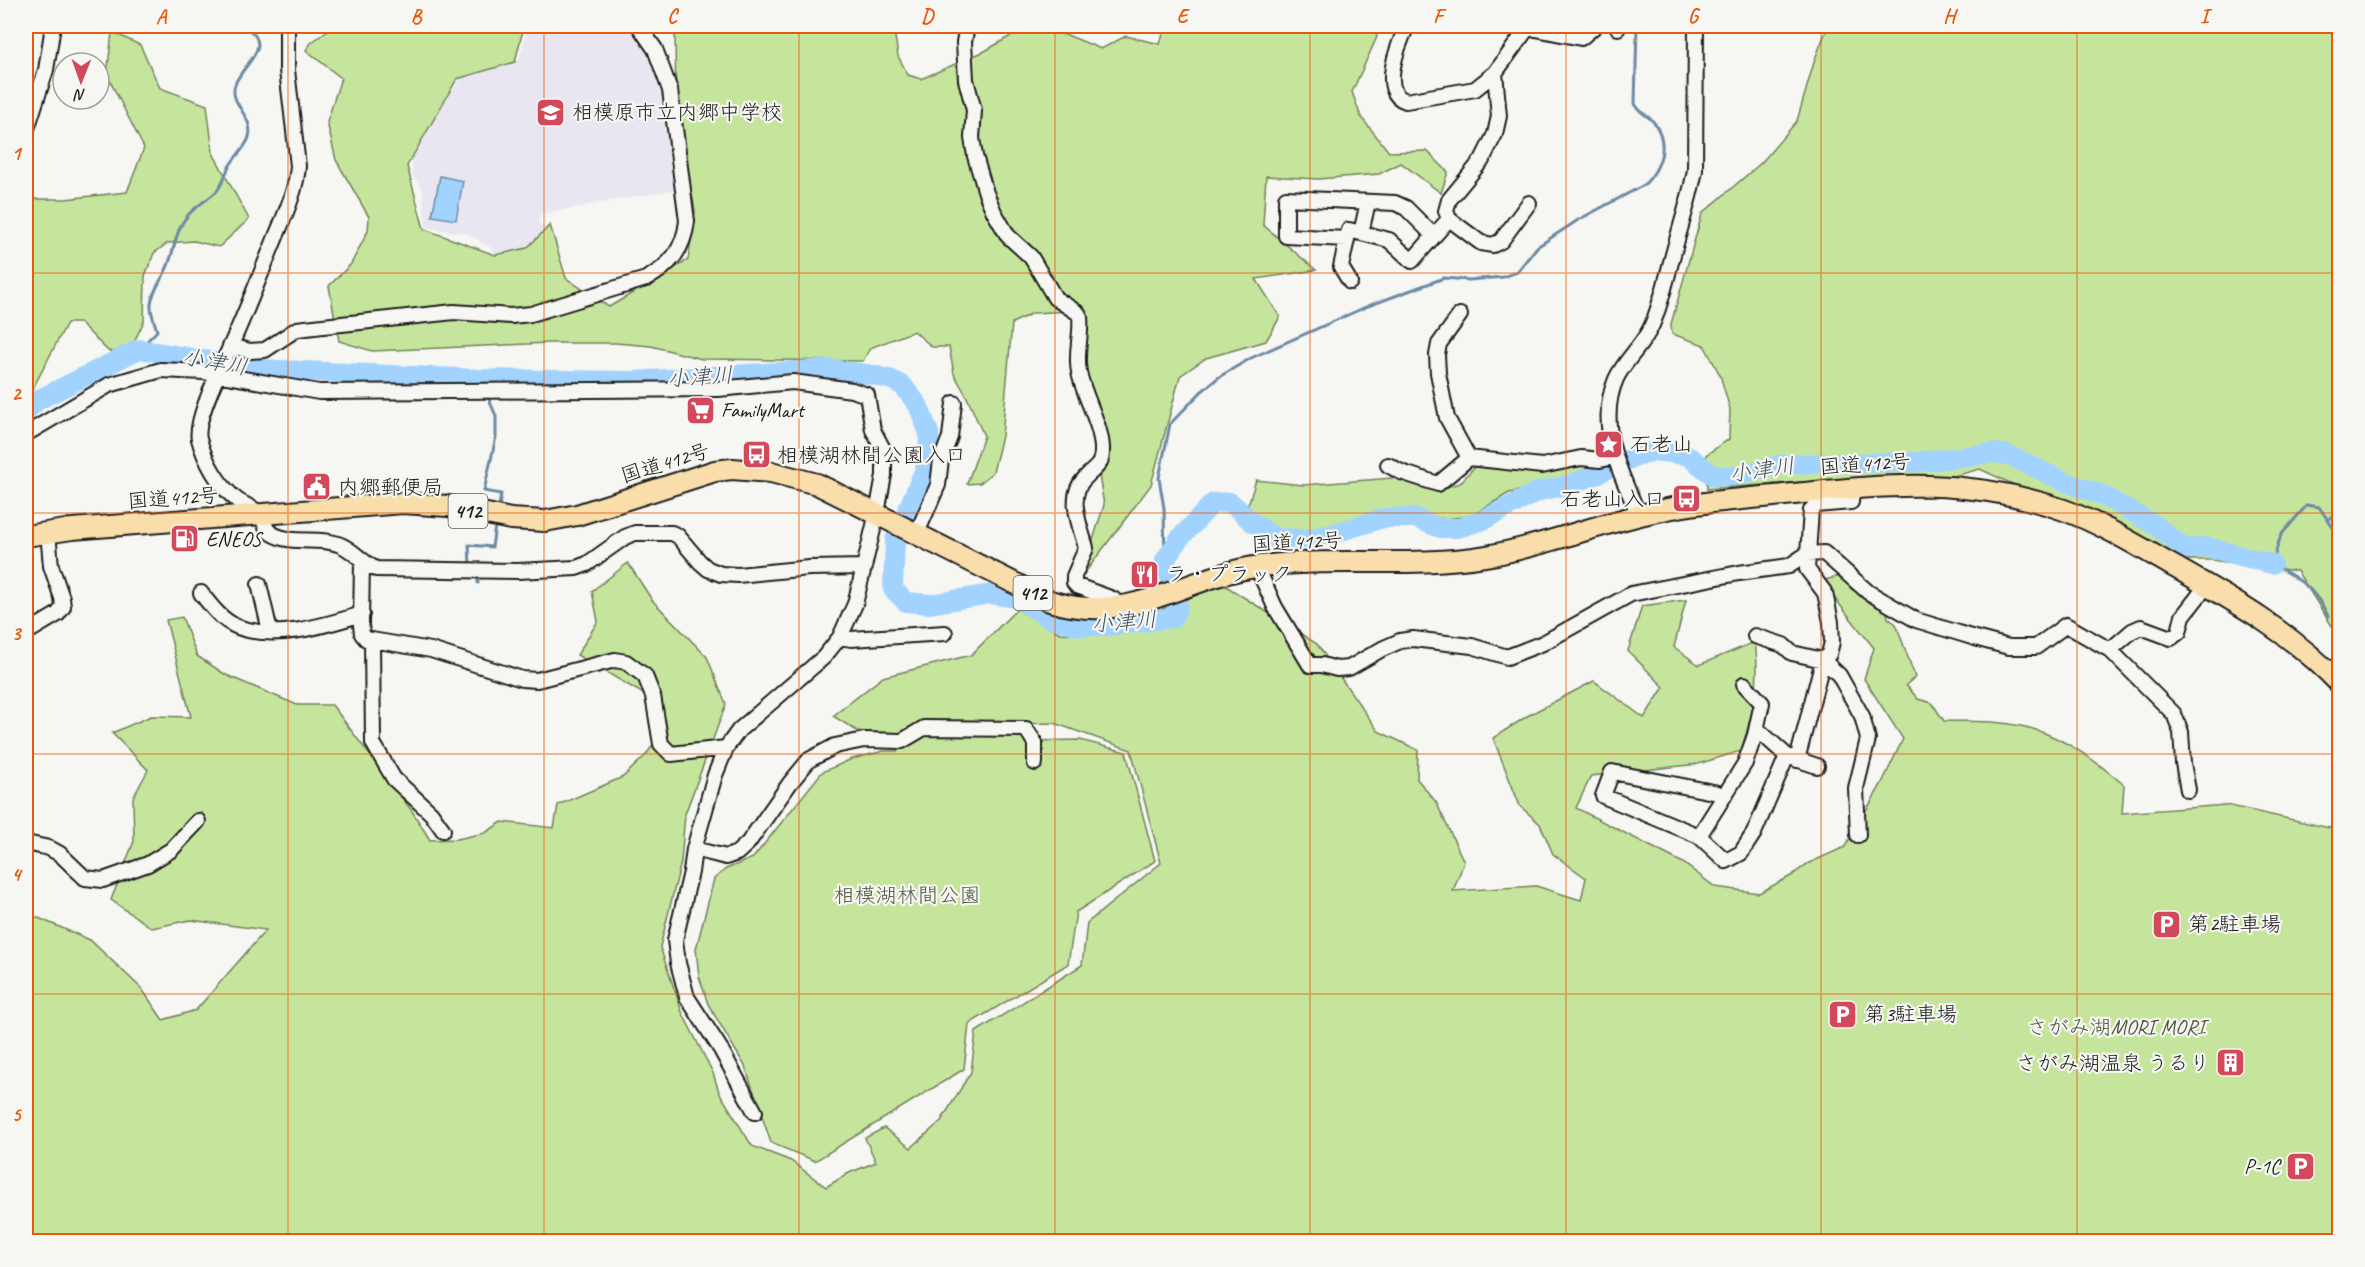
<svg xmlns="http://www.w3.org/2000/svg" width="2365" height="1267" font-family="Caveat,'Klee One',sans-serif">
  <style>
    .built { fill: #e9e6f2 }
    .green { fill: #c6e59c; stroke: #71805c; stroke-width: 1.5 }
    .water { fill: #a1d3fe; stroke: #6c8aa4; stroke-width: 1.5 }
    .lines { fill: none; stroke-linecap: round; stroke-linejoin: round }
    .stream { stroke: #6c8aa4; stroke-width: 3 }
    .river { stroke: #a1d3fe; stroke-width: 20 }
    .minor-casing { stroke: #1c1c1c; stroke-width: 18 }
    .highway-casing { stroke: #1c1c1c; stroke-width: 24 }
    .minor { stroke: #f6f6f2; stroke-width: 14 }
    .highway { stroke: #f9deab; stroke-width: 20 }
    .grid { fill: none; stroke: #e8590c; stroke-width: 1.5; stroke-opacity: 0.55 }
    .labels { text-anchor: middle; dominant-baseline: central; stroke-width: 4.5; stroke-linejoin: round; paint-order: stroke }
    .shield { fill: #f6f6f2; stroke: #5d5d5c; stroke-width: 1.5 }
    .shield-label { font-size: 20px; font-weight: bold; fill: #1c1c1c }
    .poi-label { font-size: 21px; fill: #1c1c1c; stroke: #f6f6f2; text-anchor: start }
    .street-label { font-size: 21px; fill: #1c1c1c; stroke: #f6f6f2 }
    .park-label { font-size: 21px; fill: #4f5842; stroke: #f6f6f2 }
    .water-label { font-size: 22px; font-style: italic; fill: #445360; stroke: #f6f6f2 }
    .neatline { fill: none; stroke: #e8590c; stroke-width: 2 }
    .grid-label { font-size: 20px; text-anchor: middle; font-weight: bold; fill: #e8590c }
  </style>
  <rect width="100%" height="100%" fill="#f6f6f2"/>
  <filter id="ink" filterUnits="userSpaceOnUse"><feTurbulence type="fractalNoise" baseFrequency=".0167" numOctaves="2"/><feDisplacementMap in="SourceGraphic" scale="12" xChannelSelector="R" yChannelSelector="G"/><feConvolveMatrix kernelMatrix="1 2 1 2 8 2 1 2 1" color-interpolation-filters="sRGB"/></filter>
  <g filter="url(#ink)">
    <path class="built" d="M527,26H636L659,72L678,189L540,214L538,223L544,227L530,246L497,259L491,248L466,233L426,228L422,188L412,175L413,146L462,77L483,65L520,59Z"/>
    <path class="green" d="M333,26H524L515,62L457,79L407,166L424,229L495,255L527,248L550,225L566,278L609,307L688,260L695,211L676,107L675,35L694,26H907L894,30L898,56L908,75L921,79L985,51L1014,34L1037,31L1067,35L1101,49L1126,36L1160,44L1165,26H1199L1201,28L1206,26H1373L1377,37L1352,92L1361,117L1389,152L1427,151L1448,172L1441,193L1401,163L1379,174L1318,179L1266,176L1263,225L1316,270L1256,279L1280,317L1266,341L1206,358L1180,376L1151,485L1081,578L1104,505L1071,311L1033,313L1012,323L1002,436L993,472L980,483L967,484L984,436L966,395L954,374L949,347H932L914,331L870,348L863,361L702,359L651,346L616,343H549L372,351L339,341L329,286L351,264L368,231L369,217L336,160L327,122L341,78L306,50L311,43Z
      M1828,26H2339V627L2332,626L2297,571L2210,560H2177L1980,469L1943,479H1841L1707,489L1706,455L1729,439L1730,409L1720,375L1704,345L1672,334L1671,324L1702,214L1762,162L1797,121L1815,59Z
      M112,32L140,45L160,88L207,105L213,153L249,219L219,247L194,241L168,243L154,253L145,276L144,321L133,344L119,352L108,351L80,323H67L32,390L26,395V199H65L127,192L144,148L107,75Z
      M1581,459L1597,466L1548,485L1509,493L1471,516L1445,519L1400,511L1356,519L1312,534L1275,533L1247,508L1256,480L1303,485L1406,477L1436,490L1460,483L1479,462Z
      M628,563L652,600L707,657L726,704L685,814L681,862L660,947L682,1012L713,1073L719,1092L752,1146L791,1161L826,1187L849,1173L876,1162L865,1138L884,1128L911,1148L941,1121L971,1072L976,1032L1082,965L1087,923L1161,863L1131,750L1054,723L923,727L905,738L857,731L833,716L883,677L971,655L1017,609L1060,633L1100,635L1223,584L1317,644L1378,731L1418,750L1417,779L1436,802L1464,862L1453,891L1536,886L1581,900L1586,878L1553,854L1540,824L1520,806L1493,738L1529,715L1594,681L1644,718L1664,687L1628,651L1642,606L1686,600L1674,647L1699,665L1755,642C1761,683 1753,712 1741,751L1698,764L1591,776L1576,808L1683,863L1715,887L1759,893L1791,876L1807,864L1845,847L1881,785L1903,739L1864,679L1874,648L1821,581L1844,575L1851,589L1886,605L1888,618L1896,624L1915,677L1906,685L1918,699L1932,703L1944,721C1973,722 2005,720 2033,729C2068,740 2096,761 2124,785L2122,813L2226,805L2339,830V1241H26V918L29,914L90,940L142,989L163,1020L196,1010L266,930L190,920L152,928L111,900L134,841L133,798L148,770L112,733L151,716L191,717L166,620L182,617L197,656L226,675L297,705H332L412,811L430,840L457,839L485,833L502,822L554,828L558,805L623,777L646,755L666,726L642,693L577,655L598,621L592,591Z
      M924,731L1017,732L1029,741L1080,740L1126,752L1155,861L1076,912L1068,964L969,1024L964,1069L815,1161L771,1143L745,1066L708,1004L699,976L696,949L714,879L726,869L753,858L822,772L852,759L884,751H898Z"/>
    <path class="water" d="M440,176L463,181L456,220L432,216Z"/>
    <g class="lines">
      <path class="stream" d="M139,349L157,331C155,323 150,312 151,304C152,292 161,281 166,270C175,252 174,231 188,215C196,206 207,200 216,192C223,184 224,176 229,167C234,157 246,148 249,137C255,116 226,103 236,82C246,61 275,45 244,26
        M480,379L481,383
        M488,397L496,416V437L484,491L501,494L499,506
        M2328,520L2340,510
        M1165,560L1164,508L1159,478L1170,424L1201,392L1219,377L1251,358L1368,306L1444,278L1469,280L1503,277L1517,272L1537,247L1578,220L1644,185C1661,168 1669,145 1655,124C1650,116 1640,114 1635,104L1637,26
        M470,565L469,545L492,547L495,526
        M478,583V575
        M2328,616C2314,587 2299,579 2272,564L2281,535L2307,505L2319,507L2340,538"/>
      <path class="river" d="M26,411L38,400L139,349L258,369L480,379L633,381L829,369L873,375L892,380L903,386L918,405L929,433L928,462L895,540L893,589L906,602L930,604L991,594L1017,598L1049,618L1080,626H1110L1173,618L1178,606L1165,560L1179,539L1213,503L1230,502L1251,521L1275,538L1305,539L1332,534L1383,518H1415L1440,528H1458L1481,521L1539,491L1564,486L1596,475L1619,463L1653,451L1687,455L1714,476H1735L1784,464L1917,462L1995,453L2008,455L2068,483L2102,495L2155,525L2185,549L2206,547L2272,564"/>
      <defs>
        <path id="minor" d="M287,26V70L298,166C296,193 283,219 273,244C259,278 246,312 231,345C223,364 194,420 199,439C205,461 218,485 237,500C244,505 254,508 260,514C265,520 264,529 271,533C292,546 317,536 338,544C353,549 361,562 376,569L518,571L576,568L587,564L625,537L635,533H672L678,536L700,562L708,569L721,574L738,575L809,568L865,567
          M967,26L964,42L966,80L974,110L972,138L975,156L986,193L994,212L1008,236L1031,257L1055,298L1078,313L1080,317C1082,335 1075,353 1079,372C1084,398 1103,427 1102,452C1102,466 1093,469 1085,478C1066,496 1081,528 1086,548L1074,576V583L1077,586L1113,599L1121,608
          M1407,26C1399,43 1378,93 1406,101L1475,89L1495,73L1527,29H1536L1581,38L1595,26
          M1618,28V26
          M1495,73L1499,116L1495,134L1482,160L1449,200L1446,211L1449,219L1481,243L1493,245L1501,241L1529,203
          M26,132L46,70L53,26
          M1361,233L1368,202
          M1347,239L1286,236V198L1395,203L1406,208L1434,236
          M1350,282L1341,267L1349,230L1389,240L1412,261L1449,219
          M1460,315L1439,344L1437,355L1438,373L1447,418L1469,458
          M230,346L250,351L265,350L297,329L323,326L454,312L511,316L531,314L646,279C670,266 684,249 687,221L670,90L655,49L639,26
          M26,434L109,385L161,370L204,372L319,392L718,389L793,382L852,390L867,395L873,430L884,451V475L877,513L855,604L840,637L824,657L739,730L726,748L715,775L694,849L726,857L737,853L748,843L790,783L809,760L835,746L864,740L902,741L924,728L1026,729L1035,743V763
          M1388,465L1401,472L1438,484L1469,458L1542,466L1581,458L1600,460L1615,457
          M1639,515C1620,473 1596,425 1616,379C1625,359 1643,346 1652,325C1662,301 1667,276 1674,251C1681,224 1690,198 1695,170L1696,26
          M917,533L938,485L941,460L950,437L954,403
          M362,561L361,625L362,634L366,639L431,650L522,679L537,680L615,660L626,662L645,676L653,696L661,744L671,754L726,748
          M1257,567L1275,607L1310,665H1322L1337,669L1349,668L1382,649L1400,641L1413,639L1472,646L1507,657L1543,643L1631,594L1739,573L1789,566L1807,554L1824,553L1868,592L1916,620L1975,638L2009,647H2036L2066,625L2110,650L2174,714L2181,732L2183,763L2188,790
          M259,584L270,631
          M201,593C211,606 222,621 238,627C275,641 326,625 362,614
          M26,633L58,614L63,607L62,598L51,566L48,532
          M1755,636L1783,645L1792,653L1823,660L1839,675L1862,716L1868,739L1856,788L1858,835
          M840,637L851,639L945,633
          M372,641L373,743L394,779L431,813L443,830
          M2110,650L2132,631L2141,627L2171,638L2179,632L2183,616L2207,585
          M1757,729L1787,756L1817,766
          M1797,760L1823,660L1829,654L1832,642L1831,622L1825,593L1807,569L1811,510L1816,505L1851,502L1852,488
          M1723,796L1718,793L1612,772L1603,796L1699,836L1726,861L1741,853L1754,833L1787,756
          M1699,836L1745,763L1755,735L1762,703L1744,684
          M26,843L49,848L60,854L85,878L103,880L148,864L171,850L198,821
          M694,849L691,872L675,940L678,963L687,997L720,1048L755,1112"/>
        <path id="highway" d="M26,536L72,529L403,503L448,506L511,519L545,521L577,515L715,471L732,469L771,472L817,484L1050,601C1132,627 1184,576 1261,566C1336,557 1412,568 1486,556C1545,546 1600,523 1658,511C1703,501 1748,499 1794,494C1891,484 1969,477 2064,510C2102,524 2138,546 2173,566C2233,600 2292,633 2340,684"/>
      </defs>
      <use href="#minor" class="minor-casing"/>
      <use href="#highway" class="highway-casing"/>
      <use href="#minor" class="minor"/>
      <use href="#highway" class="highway"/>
    </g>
  </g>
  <path class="grid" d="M288,26V1242M544,26V1242M799,26V1242M1055,26V1242M1310,26V1242M1566,26V1242M1821,26V1242M2077,26V1242M26,273H2340M26,513H2340M26,754H2340M26,994H2340"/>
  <defs>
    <symbol id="school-square" viewBox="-11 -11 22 22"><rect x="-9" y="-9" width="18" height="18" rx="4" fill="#d1495b" stroke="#f6f6f2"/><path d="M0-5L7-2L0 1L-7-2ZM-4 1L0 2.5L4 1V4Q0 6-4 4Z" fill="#fff"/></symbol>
    <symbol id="supermarket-square" viewBox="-11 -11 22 22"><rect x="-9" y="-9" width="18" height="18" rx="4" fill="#d1495b" stroke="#f6f6f2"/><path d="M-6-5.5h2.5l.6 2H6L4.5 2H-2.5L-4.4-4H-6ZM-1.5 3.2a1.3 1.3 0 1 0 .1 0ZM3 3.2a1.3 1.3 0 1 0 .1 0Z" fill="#fff"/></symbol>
    <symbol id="sight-square" viewBox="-11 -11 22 22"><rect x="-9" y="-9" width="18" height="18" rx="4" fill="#d1495b" stroke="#f6f6f2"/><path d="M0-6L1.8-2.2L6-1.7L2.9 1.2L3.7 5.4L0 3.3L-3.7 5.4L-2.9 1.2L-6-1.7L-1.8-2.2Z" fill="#fff"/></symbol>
    <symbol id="bus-square" viewBox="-11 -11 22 22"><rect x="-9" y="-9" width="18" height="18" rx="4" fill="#d1495b" stroke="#f6f6f2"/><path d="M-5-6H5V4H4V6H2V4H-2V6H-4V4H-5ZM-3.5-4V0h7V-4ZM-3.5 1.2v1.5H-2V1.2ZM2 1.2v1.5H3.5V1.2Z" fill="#fff"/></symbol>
    <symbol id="civic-square" viewBox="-11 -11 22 22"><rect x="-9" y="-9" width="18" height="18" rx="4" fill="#d1495b" stroke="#f6f6f2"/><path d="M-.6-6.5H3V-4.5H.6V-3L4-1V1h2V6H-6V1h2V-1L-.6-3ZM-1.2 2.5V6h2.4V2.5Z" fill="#fff"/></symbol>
    <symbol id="fuel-square" viewBox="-11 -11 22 22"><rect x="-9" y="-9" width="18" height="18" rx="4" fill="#d1495b" stroke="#f6f6f2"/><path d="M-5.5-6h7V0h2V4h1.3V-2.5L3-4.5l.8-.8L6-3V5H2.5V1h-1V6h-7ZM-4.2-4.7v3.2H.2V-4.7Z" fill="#fff"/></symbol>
    <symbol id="restaurant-square" viewBox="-11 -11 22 22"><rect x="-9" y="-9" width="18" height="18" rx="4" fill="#d1495b" stroke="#f6f6f2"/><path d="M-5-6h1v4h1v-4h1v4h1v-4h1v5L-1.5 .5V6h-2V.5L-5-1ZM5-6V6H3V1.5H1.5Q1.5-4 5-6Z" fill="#fff"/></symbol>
    <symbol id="parking-square" viewBox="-11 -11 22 22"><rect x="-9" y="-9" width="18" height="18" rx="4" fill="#d1495b" stroke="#f6f6f2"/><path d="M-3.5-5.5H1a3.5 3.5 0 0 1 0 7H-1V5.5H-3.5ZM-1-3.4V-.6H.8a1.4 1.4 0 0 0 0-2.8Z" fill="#fff"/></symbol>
    <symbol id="building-square" viewBox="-11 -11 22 22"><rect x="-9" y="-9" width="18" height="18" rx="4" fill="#d1495b" stroke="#f6f6f2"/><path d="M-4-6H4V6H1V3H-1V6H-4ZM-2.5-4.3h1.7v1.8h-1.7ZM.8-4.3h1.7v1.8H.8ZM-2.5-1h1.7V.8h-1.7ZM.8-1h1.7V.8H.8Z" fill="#fff"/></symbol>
  </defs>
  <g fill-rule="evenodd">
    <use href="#school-square" x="534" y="96" width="33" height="33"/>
    <use href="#supermarket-square" x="684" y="394" width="33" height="33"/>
    <use href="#sight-square" x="1592" y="428" width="33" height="33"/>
    <use href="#bus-square" x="740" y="438" width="33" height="33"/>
    <use href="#civic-square" x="300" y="470" width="33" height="33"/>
    <use href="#bus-square" x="1670" y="482" width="33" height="33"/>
    <use href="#fuel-square" x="168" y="522" width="33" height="33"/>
    <use href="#restaurant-square" x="1128" y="558" width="33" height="33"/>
    <use href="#parking-square" x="2150" y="908" width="33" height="33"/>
    <use href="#parking-square" x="1826" y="998" width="33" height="33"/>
    <use href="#building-square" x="2214" y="1046" width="33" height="33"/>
    <use href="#parking-square" x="2284" y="1150" width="33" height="33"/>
  </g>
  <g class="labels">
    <g class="shield">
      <rect x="448.5" y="494" width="39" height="34" rx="4.5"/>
      <rect x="1013.5" y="576" width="39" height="34" rx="4.5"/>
    </g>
    <g class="shield-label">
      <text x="468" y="511">412</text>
      <text x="1033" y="593">412</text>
    </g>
    <g class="poi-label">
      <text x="572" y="112">相模原市立内郷中学校</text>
      <text x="721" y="410">FamilyMart</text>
      <text x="1630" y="444">石老山</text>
      <text x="777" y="455">相模湖林間公園入口</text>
      <text x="338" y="487">内郷郵便局</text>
      <text x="1665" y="499" text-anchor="end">石老山入口</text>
      <text x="206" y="539">ENEOS</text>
      <text x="1166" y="574">ラ・プラック</text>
      <text x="2188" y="924">第2駐車場</text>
      <text x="1864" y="1014">第3駐車場</text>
      <text x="2210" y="1063" text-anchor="end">さがみ湖温泉 うるり</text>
      <text x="2280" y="1166" text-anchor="end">P-1C</text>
    </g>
    <g class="street-label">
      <text transform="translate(665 463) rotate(-17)">国道412号</text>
      <text transform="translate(1865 464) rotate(-4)">国道412号</text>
      <text transform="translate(173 498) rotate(-4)">国道412号</text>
      <text transform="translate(1297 542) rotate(-3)">国道412号</text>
    </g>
    <g class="park-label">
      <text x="907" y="895">相模湖林間公園</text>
      <text x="2116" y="1027">さがみ湖MORI MORI</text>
    </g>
    <g class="water-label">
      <text transform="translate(215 362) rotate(10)">小津川</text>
      <text transform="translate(700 377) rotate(-4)">小津川</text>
      <text transform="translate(1762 470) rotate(-8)">小津川</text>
      <text transform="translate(1124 622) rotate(-5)">小津川</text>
    </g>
  </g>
  <rect width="2365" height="1267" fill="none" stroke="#f6f6f2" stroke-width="66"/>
  <g transform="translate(81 81) rotate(181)"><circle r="28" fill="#f6f6f2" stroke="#9f9f9c" stroke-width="1.5"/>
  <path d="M0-4.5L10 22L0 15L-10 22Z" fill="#d1495b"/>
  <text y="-9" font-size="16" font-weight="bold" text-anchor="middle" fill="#1c1c1c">N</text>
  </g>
  <rect x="33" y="33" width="2299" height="1201" class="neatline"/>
  <g class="grid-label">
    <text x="161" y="23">A</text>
    <text x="416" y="23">B</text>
    <text x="672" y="23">C</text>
    <text x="927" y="23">D</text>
    <text x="1182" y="23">E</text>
    <text x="1438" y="23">F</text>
    <text x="1693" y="23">G</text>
    <text x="1949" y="23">H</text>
    <text x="2204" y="23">I</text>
    <text x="16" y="160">1</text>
    <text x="16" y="400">2</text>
    <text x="16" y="640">3</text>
    <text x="16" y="881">4</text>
    <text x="16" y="1121">5</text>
  </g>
</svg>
